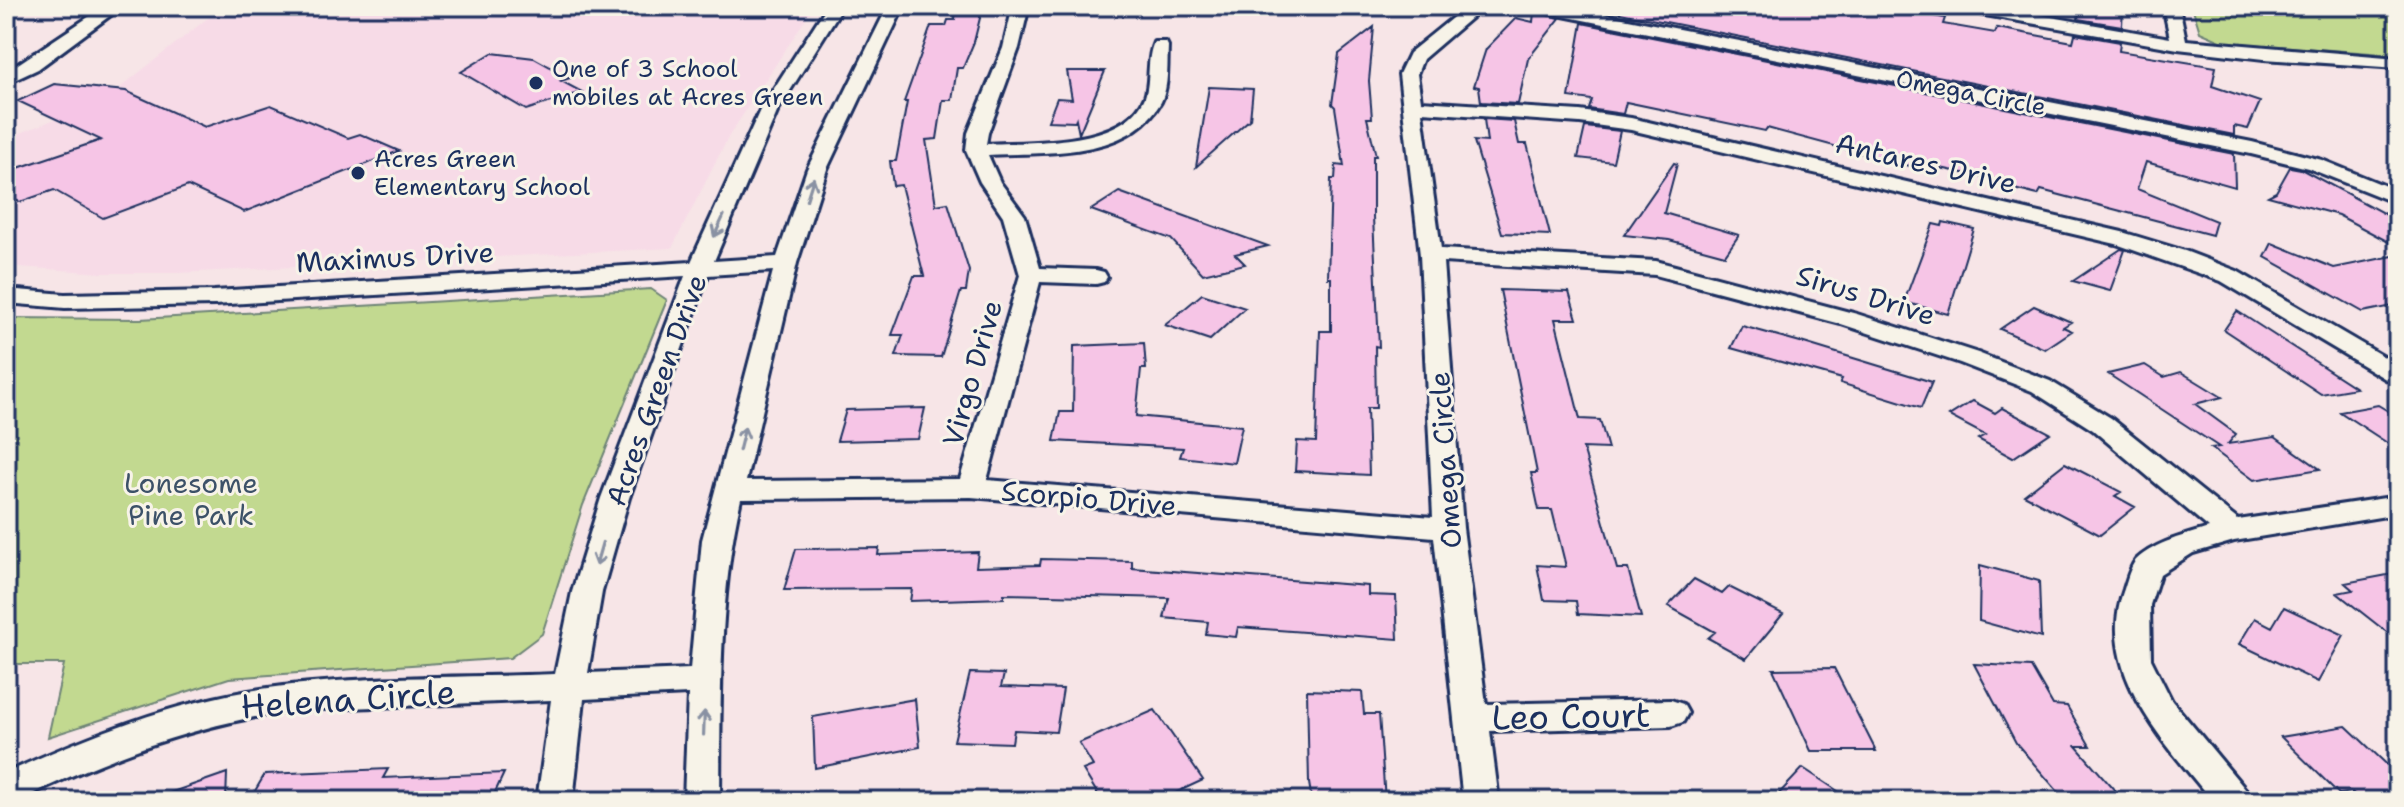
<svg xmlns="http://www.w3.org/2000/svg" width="2404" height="807" font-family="'Shantell Sans',sans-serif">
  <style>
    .built { fill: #f7dbe7 }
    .green { fill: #c2d990; stroke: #6e8477; stroke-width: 2 }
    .building { fill: #f6c5e6; stroke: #1b2f5e; stroke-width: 2 }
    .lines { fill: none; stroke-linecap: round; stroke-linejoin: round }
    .street-casing { stroke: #1b2f5e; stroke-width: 6 }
    .street { fill: #f7f3e8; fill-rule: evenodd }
    .oneway { stroke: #8991a3 }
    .poi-dot { fill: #1b2f5e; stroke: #f7f3e8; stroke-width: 3 }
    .labels { text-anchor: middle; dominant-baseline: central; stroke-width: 6; stroke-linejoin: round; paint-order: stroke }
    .far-poi-label { font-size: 24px; fill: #1b2f5e; stroke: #f7f3e8; text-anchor: start }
    .far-street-label { font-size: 24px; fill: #1b2f5e; stroke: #f7f3e8 }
    .street-label { font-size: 28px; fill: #1b2f5e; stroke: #f7f3e8 }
    .park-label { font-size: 28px; fill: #3c5168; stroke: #f7f3e8 }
    .near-street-label { font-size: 34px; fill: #1b2f5e; stroke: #f7f3e8 }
  </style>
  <rect width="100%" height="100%" fill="#f7e5e7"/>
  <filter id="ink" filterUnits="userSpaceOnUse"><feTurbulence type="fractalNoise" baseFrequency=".0125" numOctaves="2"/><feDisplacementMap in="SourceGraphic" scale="16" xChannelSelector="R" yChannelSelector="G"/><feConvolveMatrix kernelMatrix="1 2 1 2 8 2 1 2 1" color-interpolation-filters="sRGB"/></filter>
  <g filter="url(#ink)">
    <path class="built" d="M223,6H814L729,136L672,248L178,273H102L6,266V139L107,98Z"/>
    <path class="green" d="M2192,6H2398V55L2223,42L2200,32Z
      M651,289L667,300L583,505L542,634L510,658L229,678L48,737L64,664H6V318L140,319Z"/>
    <path class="building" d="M956,6H983L974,42L963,68H957L952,100H943L937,139L926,140L936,205L948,203L969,271L966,291H961L941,357L896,356L903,335H892L914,276H924L901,185L893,186L890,161H896L907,102H904L931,26H946L948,20H955Z
      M1585,6H1874L1945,18L1943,24L1995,33L1997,28L2073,42L2075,34L2120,42L2119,51L2216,67L2212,86L2260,102L2248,129L2234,126V135Z
      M2080,6H2123L2122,26L2078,19Z
      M1534,12L1560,18L1528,59L1518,104L1481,102L1479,87L1474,86L1486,49L1516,18L1533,22Z
      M1582,23L2234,154L2235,187L2146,162L2137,189L2216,221L2212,235L2041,190L2038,195L1998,185L2000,181L1931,166L1929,170L1901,164L1767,128L1765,131L1626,102L1623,114L1589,109L1592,100L1569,97Z
      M1374,27L1369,81L1372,118H1367L1376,156H1373V217L1379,347L1375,346L1376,408H1367L1369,475L1295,471L1297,441L1316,442L1320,331H1331V278H1328L1331,179H1335L1336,165L1344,166L1335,107L1332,104L1339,54Z
      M492,53L534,58L570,78L561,81L582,92L526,110L461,72Z
      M1067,71H1105L1079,134L1076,119L1075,122L1048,121L1057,98L1072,99Z
      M54,84L126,91L205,127L271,105L348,138L360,134L399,151L244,212L188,186L103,218L54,190L20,202L6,196V172L101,140L18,101Z
      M1209,87L1253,89L1250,119L1196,167Z
      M1484,119L1514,121L1519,144H1527L1550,235L1502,233L1474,141L1487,142Z
      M1585,127L1620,131L1613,162L1578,158Z
      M1674,163L1677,164L1664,213L1739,235L1725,255L1669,240L1624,235Z
      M2290,167L2301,169L2398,221V247L2338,215L2268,196L2276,192Z
      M1119,192L1268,246L1235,254L1245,264L1203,274L1171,239L1091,210Z
      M1943,222L1974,229L1948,314L1904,302L1933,224L1942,226Z
      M2272,243L2334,268L2398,255V305L2363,312L2265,257Z
      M2121,249L2125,250L2110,291L2073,281Z
      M1500,290L1569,292L1577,319H1555L1580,419L1600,420L1608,449L1583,448L1617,569H1628L1641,617L1578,614L1576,601L1544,600L1537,565L1566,567L1552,510H1539L1531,473H1537Z
      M1202,294L1245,308L1210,340L1165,325Z
      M2034,306L2071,322L2063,327L2072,331L2045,349L2000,329Z
      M2237,311L2356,388L2321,394L2224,330Z
      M1742,326L1804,343L1932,382L1921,408L1840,383L1842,379L1731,348Z
      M1144,343L1146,369H1141L1136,416L1242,426L1234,463L1180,457L1183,448L1054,441L1060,412H1073L1074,346Z
      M2145,365L2164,377L2181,372L2222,397L2195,404L2236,434L2228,444L2275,437L2320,469L2254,480L2211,448L2219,447L2108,374Z
      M1973,401L1995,413L2002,408L2050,433L2013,458L1978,439L1985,435L1949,416Z
      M2378,405L2398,417V450L2340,412Z
      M925,408L918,439L837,441L846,410Z
      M2065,463L2121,492L2115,496L2135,507L2100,535L2024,495Z
      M879,548L878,555L978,552L976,567L1040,565L1041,559L1132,561V568L1368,586V595L1396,596L1398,639L1238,627L1236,637L1206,634L1208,622L1164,618L1169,598L1004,594V598L910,601L912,589L784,590L796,549Z
      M1980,565L2039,581L2041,638L1979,621Z
      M2398,573V641L2337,593L2353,590L2345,583Z
      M1694,579L1722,594L1729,587L1783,614L1746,659L1708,638L1715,632L1668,606Z
      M2284,607L2344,635L2318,682L2239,644L2255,618L2272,627Z
      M1974,664L2031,667L2053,705L2067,706L2090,746H2076L2124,801H2066L2016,743Z
      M1834,668L1876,751H1811L1773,669Z
      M970,673L1004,674L1001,687L1063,689L1056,732L1014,730L1012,743L954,741Z
      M1307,690L1362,692L1364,714H1379L1385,801H1312L1309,783Z
      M915,699L920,747L815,768L813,717Z
      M1155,710L1203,780L1158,801H1102L1083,770L1093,766L1079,743Z
      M2346,726L2398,775V801H2362L2352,792L2339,794L2281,737Z
      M1803,768L1853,801H1772Z
      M388,769L383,778L504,773L491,801H249L265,774Z
      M227,773L226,801H158V797Z"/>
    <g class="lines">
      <defs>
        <path id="street" d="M105,6H123L38,69L6,84V72Z
          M827,6H843L778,110L714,261L777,257L807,169L888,6H904L827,169L797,263L746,481L960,479L1020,275L1003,216L980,182L966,150L968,133L1003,48L1013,6H1029L1019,48L988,133L986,144C1031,141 1124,147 1145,97C1151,80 1146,59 1154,42H1166L1168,46C1167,64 1169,86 1161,102C1129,159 1044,152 988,155L1000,182L1025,216L1040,268L1096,270L1104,272L1107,277L1104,282L1096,284L1040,282L987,480L1433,517L1420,255L1399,74L1409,53L1467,6H1485L1423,59L1417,74L1421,101L1580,111L1631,118L2122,232L2185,251L2237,271L2398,365V384L2389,381L2221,281L2116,244L1631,130L1580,123L1422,112L1441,249L1656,261L1857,314L1978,353L2050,381L2111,418L2238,520L2398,496V514L2234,541L2193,553L2160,574L2150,605L2151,659L2172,701L2246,790L2251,801H2212C2165,742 2094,671 2124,589C2127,580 2130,567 2136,560C2155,542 2186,535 2209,528L2093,430L2032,391L1960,363L1841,324L1655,275L1443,262L1463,528L1486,704L1671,700L1683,704L1688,713L1683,722L1671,726L1490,731L1499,801H1463L1434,537L971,497L741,499C718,597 721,701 720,801H684L688,694L584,699L573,801H537L551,700L298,710C198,723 109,757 19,800L6,801V773C87,736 173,702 261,689C354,675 461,678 555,674L572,592L601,498L685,276L214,305L65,308L6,303V289L65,294L214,291L691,262L760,110ZM773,271L702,540L690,669L588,673L602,592L629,498L708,275Z
          M1530,6H1562L2252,142L2322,160L2398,191V204L2308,168L2251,154L1538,11Z
          M1954,6H1989L2170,38L2163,6H2179L2186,40L2398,58V68L2264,59L2178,49L1962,11Z"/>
      </defs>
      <use href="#street" class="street-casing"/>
      <use href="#street" class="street"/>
    </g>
    <defs><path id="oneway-shaft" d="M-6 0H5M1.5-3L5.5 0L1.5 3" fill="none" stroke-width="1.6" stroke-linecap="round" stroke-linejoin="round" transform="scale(2)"/></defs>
    <g class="oneway">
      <use href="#oneway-shaft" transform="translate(810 189) rotate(-72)"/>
      <use href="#oneway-shaft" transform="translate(719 226) rotate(115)"/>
      <use href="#oneway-shaft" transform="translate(742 439) rotate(-76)"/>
      <use href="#oneway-shaft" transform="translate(599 554) rotate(106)"/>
      <use href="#oneway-shaft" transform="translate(704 723) rotate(-88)"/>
    </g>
  </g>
  <g class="poi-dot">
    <circle cx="536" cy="83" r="8"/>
    <circle cx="358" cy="173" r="8"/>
  </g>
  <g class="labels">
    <g class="far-poi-label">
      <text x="552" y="69">One of 3 School<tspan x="552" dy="28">mobiles at Acres Green</tspan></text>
      <text x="374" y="159">Acres Green<tspan x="374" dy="28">Elementary School</tspan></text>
    </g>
    <g class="far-street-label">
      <text transform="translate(1971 93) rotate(11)">Omega Circle</text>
    </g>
    <g class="street-label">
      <text transform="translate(1926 163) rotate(13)">Antares Drive</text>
      <text transform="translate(395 257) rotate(-3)">Maximus Drive</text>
      <text transform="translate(1866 295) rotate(17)">Sirus Drive</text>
      <text transform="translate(972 373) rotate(-74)">Virgo Drive</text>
      <text transform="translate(656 390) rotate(-70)">Acres Green Drive</text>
      <text transform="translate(1445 460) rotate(-94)">Omega Circle</text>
      <text transform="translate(1089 498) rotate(5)">Scorpio Drive</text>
    </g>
    <g class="park-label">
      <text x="191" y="483">Lonesome<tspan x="191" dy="32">Pine Park</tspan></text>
    </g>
    <g class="near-street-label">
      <text transform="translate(348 699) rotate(-4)">Helena Circle</text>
      <text transform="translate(1571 716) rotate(-1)">Leo Court</text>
    </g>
  </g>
  <rect width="2404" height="807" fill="none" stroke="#f7f3e8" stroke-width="32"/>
  <rect x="16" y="16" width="2372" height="775" fill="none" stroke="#1b2f5e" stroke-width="3" filter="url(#ink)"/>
</svg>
